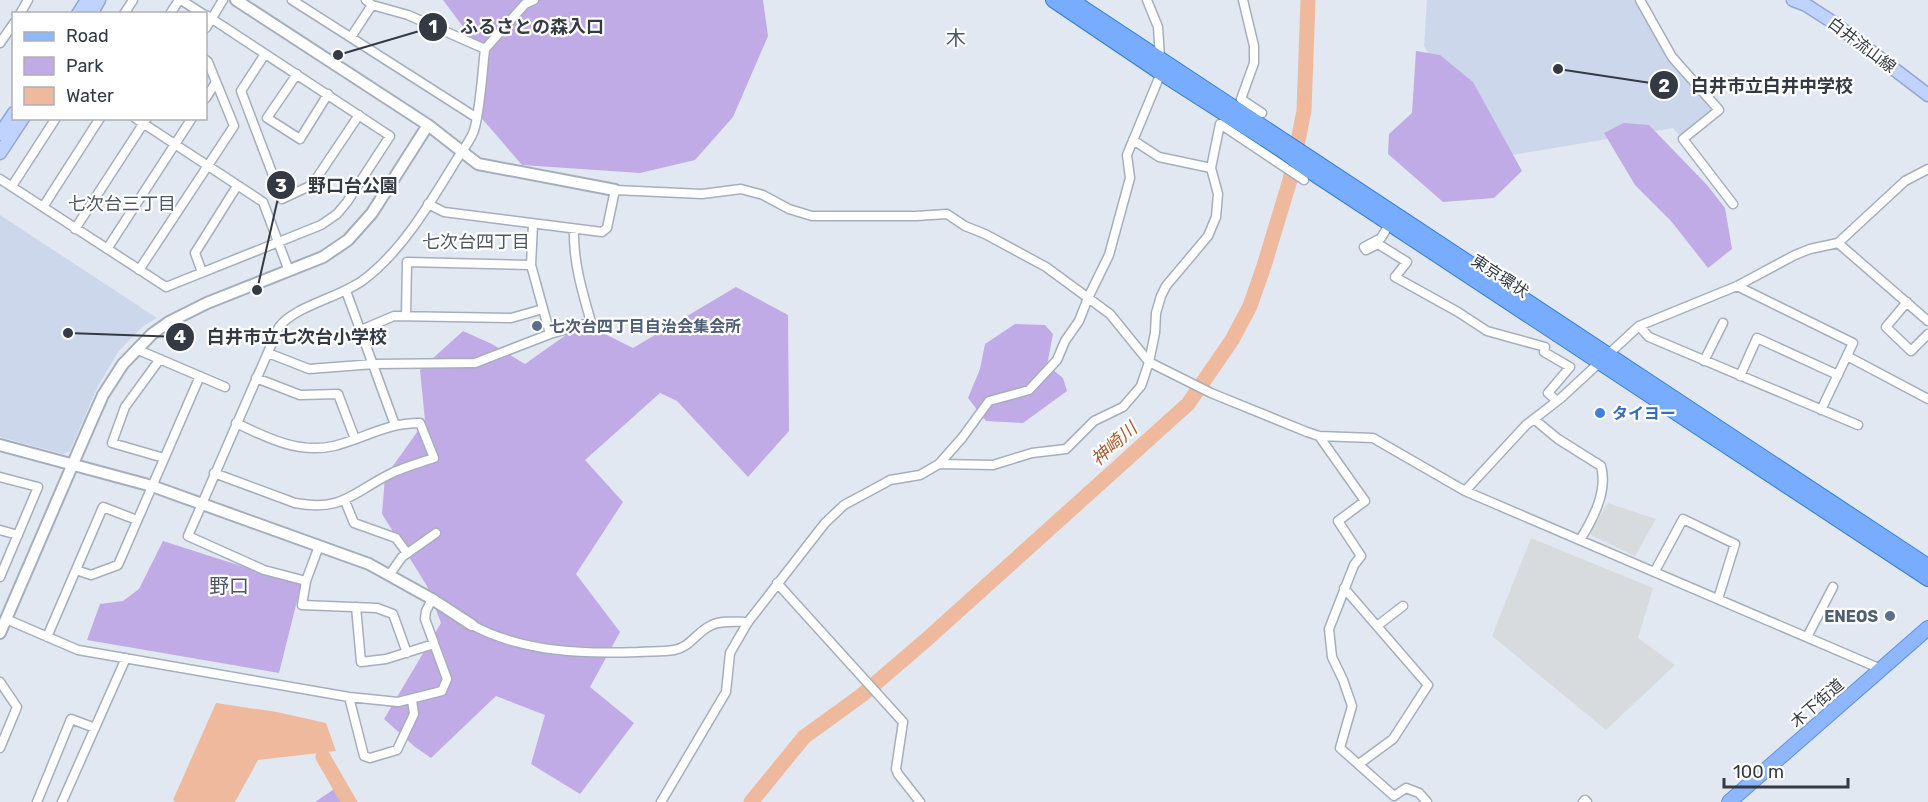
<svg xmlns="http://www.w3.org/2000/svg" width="1928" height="802" font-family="Rubik,'Noto Sans JP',sans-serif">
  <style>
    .education { fill: #ccd7eb }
    .green { fill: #c1abe6 }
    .parking { fill: #d8dbde }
    .water { fill: #efb99e }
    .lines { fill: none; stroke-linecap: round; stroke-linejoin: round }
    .river { stroke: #efb99e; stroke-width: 15 }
    .minor-casing { stroke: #a5afbc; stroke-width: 11 }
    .tertiary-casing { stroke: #a5afbc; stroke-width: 14 }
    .secondary-casing { stroke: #92a7d2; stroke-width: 15 }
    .primary-casing { stroke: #5f91e2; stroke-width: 16 }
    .trunk-casing { stroke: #327ddc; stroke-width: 16 }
    .minor { stroke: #fff; stroke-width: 8 }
    .tertiary { stroke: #fff; stroke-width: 10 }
    .secondary { stroke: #c0d3fe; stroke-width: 12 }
    .primary { stroke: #8fb7fe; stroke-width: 14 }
    .trunk { stroke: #78acfe; stroke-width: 14 }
    .service-dot { fill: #5c6f8a; stroke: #fff; stroke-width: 2 }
    .shop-dot { fill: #3f7fe0; stroke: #fff; stroke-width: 2 }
    .labels { text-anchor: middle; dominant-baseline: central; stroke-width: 4.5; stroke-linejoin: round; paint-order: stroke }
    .street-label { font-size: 16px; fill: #333a43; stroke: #fff }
    .service-label { font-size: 16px; font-weight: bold; fill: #4e5e75; stroke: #fff; text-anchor: start }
    .shop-label { font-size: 16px; font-weight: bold; fill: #366cbe; stroke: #fff; text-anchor: start }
    .neighbourhood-label { font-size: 18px; fill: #4a5765; stroke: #fff }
    .water-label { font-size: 18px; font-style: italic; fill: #ad5a2e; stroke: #fff }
    .quarter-label { font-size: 20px; fill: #4a5765; stroke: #fff }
    .leader { fill: none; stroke: #333a43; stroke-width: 2 }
    .callout-dot { fill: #333a43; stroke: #fff; stroke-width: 2 }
    .mark-label { font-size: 18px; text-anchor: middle; font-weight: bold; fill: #fff }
    .callout-label { font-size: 18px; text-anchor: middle; font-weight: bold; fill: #333a43; stroke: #fff; stroke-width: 4.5; stroke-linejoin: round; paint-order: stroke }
  </style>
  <rect width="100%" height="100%" fill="#e2e8f1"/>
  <path class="education" d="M1427,0H1637L1666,55L1715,110L1681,137L1673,128L1489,159L1424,46Z
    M0,215L157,318L142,327L118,352L97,388L70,451L63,454L0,437Z"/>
  <path class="green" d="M443,0H763L768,36L733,117L695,160L640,173L522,165L478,114L484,55Z
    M1416,51L1440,55L1473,82L1522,171L1494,198L1443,202L1388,154L1389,134L1412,113Z
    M1624,123L1649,125L1707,185L1725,208L1732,249L1708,268L1671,221L1635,185L1604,133Z
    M736,287L788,315L789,431L748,477L677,401L660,393L585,460L623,502L576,574L620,632L590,687L634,723L580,794L531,764L545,715L496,696L431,758L415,747L384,719L441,623L427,586L382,514L385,477L425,421L420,370L463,331L492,344L525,364L573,330L599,331L633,348Z
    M1015,324L1045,325L1053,334L1047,365L1063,378L1067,391L1023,423L986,421L968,398L980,369L985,344Z
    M163,541L301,585L279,673L87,640L100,604L123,601L139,589Z
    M340,785L358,802H315Z"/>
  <path class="parking" d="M1608,503L1656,519L1635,556L1589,534Z
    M1531,538L1653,588L1638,638L1675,665L1606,730L1492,636Z"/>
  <path class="water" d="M216,703L277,712L326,723L336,751L258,760L235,802H175L173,800Z"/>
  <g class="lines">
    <path class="river" d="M323,757L349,802
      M751,802L804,737L862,695L926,640L1188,404L1232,340L1250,306L1264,266L1290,180L1304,111L1308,0"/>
    <defs>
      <path id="minor" d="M181,0L203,14
        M292,0L477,118
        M1243,0L1254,46V63L1241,99L1262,113
        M1640,0L1672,57L1719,110L1683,139L1733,204
        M20,14L28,0
        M124,14L133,0
        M170,14L179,0
        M206,28L223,0
        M351,37L372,5
        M0,43L14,23
        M485,49L525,4L534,0
        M265,54L241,91L282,199L312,185L359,115
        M297,74L267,118L300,139L328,94
        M206,98L216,82
        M135,118L263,202L289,271
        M1133,140L1159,157L1211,168
        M0,179L166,287L321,225L337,214L347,202L390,136L206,15
        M12,186L56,118
        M428,204L444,212L602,232L607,228L615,190L702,194L741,189L763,195L789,209L812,216H916L947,214L965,226L985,234L1046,267L1110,314L1149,362L1211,393L1307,432L1319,436L1373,438L1465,491L1881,669
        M43,207L100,118
        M1390,223L1381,238L1364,247L1366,250L1378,244L1407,262L1395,277L1458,312L1487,331L1545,347L1544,352L1570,367L1548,393L1557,401
        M533,224L531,265L550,334
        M75,229L147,118
        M1838,243L1928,321
        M107,249L192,118
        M139,270L234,126L208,62L206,60
        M202,272L195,253L237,186
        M1737,286L1853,343L1821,410
        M346,291L395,425
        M1907,302L1886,327L1911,351L1928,334
        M406,316L407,262L531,265
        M1639,326L1649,337L1858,425
        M361,330L394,316L511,318L543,309
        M136,349L225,387
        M268,353L309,369L374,364L475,363L550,334L591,322C582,291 573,261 574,229
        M1847,356L1928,399
        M160,359L125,407L112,443L164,458
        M1704,361L1723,323
        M1740,376L1757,338L1838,375
        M256,378L300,395L338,394L355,439
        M1535,420L1558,439L1601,466C1608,491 1593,519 1580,540
        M1319,436L1365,501L1338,521L1361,556L1354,565L1329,629L1332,657L1343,680L1352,706L1340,748L1394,796L1406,788L1419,793L1427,802
        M939,464L993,465L1032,453L1066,449L1094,421L1123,407L1141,386L1149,362L1155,333L1156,313L1161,296L1166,286L1208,236L1216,217L1218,194L1211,168L1220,124L1304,180
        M214,473L295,503C342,512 352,493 390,474C404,467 419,463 434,458L420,423C385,423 366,438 334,446C299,454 267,438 236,423
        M0,477L38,487L0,577
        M1465,491L1526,425L1561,398L1639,326L1737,286L1795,255L1810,249L1838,243L1905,181L1928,169
        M345,501L354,523L396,538L407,553
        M0,530L18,535
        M319,546L306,581L302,605L377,608L393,614L407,653
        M76,570L91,575L118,565L200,376
        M1655,571L1683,519L1735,544L1718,599
        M390,574L402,557L436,533
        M306,581L264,570L188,536L279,327C295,306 338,298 362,281C402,252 432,200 457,159C463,149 473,138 475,127C481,102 482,75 485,49L408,15L372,5L366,0
        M777,583L903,722L896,769L898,774L920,802
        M1344,588L1428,685L1393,739L1359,764
        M356,607L361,662L386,659L434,644
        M6,619L78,650L349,697L398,702L442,691L447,679L425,619L426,611L432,599
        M472,625C522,652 582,654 638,652C649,651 663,652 674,650C691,647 697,631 712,625C722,620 737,622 748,622
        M1377,626L1403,606
        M47,637L103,507L137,520
        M1807,637L1833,587
        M0,682L17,707L0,748
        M349,697L364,756L370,758L397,750L414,714L412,700
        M37,802L71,719L95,728
        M62,802L126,658
        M661,802L726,692L730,653L748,622L825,523L844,505L883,484L890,480L920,475L939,464L962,438L989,401L1029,390L1057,360L1065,341L1079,321L1088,298L1109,255L1130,178L1127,155L1161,73L1158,27L1147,0
        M1583,802L1585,800L1587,802"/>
      <path id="tertiary" d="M236,0L428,125L478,164L615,190
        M0,445L152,486L369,564L432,599L472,625
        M0,633L91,422L103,395L123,364L152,334L169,322L207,303L323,257L348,240L372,213L428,125"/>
      <path id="secondary" d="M1793,0L1806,5L1831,21L1928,95
        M78,14L87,0
        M91,14L99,0
        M0,134L14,113
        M0,153L23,118"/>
      <path id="primary" d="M1729,802L1928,628"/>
      <path id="trunk" d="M1053,0L1161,73L1283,151L1308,170L1928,579
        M1071,0L1928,566"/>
    </defs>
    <use href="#minor" class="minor-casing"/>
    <use href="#tertiary" class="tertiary-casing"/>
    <use href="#secondary" class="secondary-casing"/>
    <use href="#primary" class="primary-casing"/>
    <use href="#trunk" class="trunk-casing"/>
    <use href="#minor" class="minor"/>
    <use href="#tertiary" class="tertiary"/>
    <use href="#secondary" class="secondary"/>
    <use href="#primary" class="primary"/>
    <use href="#trunk" class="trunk"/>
  </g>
  <g class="service-dot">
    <circle cx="537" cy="326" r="6"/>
    <circle cx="1890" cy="616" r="6"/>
  </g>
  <circle class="shop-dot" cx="1600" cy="413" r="6"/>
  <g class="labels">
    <g class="street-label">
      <text transform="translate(1862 45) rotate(37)">白井流山線</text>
      <text transform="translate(1500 276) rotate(33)">東京環状</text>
      <text transform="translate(1817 703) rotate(-41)">木下街道</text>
    </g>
    <g class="service-label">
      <text x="549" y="326">七次台四丁目自治会集会所</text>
      <text x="1878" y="616" text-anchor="end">ENEOS</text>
    </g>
    <g class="shop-label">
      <text x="1612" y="413">タイヨー</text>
    </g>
    <g class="neighbourhood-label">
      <text x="122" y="204">七次台三丁目</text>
      <text x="476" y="242">七次台四丁目</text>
    </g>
    <g class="water-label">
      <text transform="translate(1114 444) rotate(-42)">神崎川</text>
    </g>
    <g class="quarter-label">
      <text x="956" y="38">木</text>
      <text x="229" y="586">野口</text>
    </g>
  </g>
  <path class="leader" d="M338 55L433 27M1558 69L1664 85M257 290L281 185M68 333L180 337"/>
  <g class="callout-dot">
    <circle cx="338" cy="55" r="6"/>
    <circle cx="1558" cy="69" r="6"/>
    <circle cx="257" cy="290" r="6"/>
    <circle cx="68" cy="333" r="6"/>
    <circle cx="433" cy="27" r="15"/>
    <circle cx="1664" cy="85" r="15"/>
    <circle cx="281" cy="185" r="15"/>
    <circle cx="180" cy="337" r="15"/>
  </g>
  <g class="mark-label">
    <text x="433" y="33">1</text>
    <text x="1664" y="92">2</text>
    <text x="281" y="192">3</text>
    <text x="180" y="343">4</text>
  </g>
  <g class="callout-label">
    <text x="532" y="33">ふるさとの森入口</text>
    <text x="1772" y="92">白井市立白井中学校</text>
    <text x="353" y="192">野口台公園</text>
    <text x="297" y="343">白井市立七次台小学校</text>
  </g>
  <rect x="12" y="12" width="195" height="108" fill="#ffffff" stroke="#adb0b4" stroke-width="1.5"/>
  <rect x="24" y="32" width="30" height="9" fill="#8fb7fe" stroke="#adb0b4" stroke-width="1.5"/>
  <text x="66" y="42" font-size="18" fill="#333a43">Road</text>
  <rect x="24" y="57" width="30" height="18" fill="#c1abe6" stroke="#adb0b4" stroke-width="1.5"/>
  <text x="66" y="72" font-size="18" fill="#333a43">Park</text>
  <rect x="24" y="87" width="30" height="18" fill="#efb99e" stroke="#adb0b4" stroke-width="1.5"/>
  <text x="66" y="102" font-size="18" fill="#333a43">Water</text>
  <path d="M1724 778v9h124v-9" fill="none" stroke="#333a43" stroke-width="3"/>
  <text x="1733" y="778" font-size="18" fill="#333a43" stroke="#ffffff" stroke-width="4.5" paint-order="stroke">100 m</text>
</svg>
